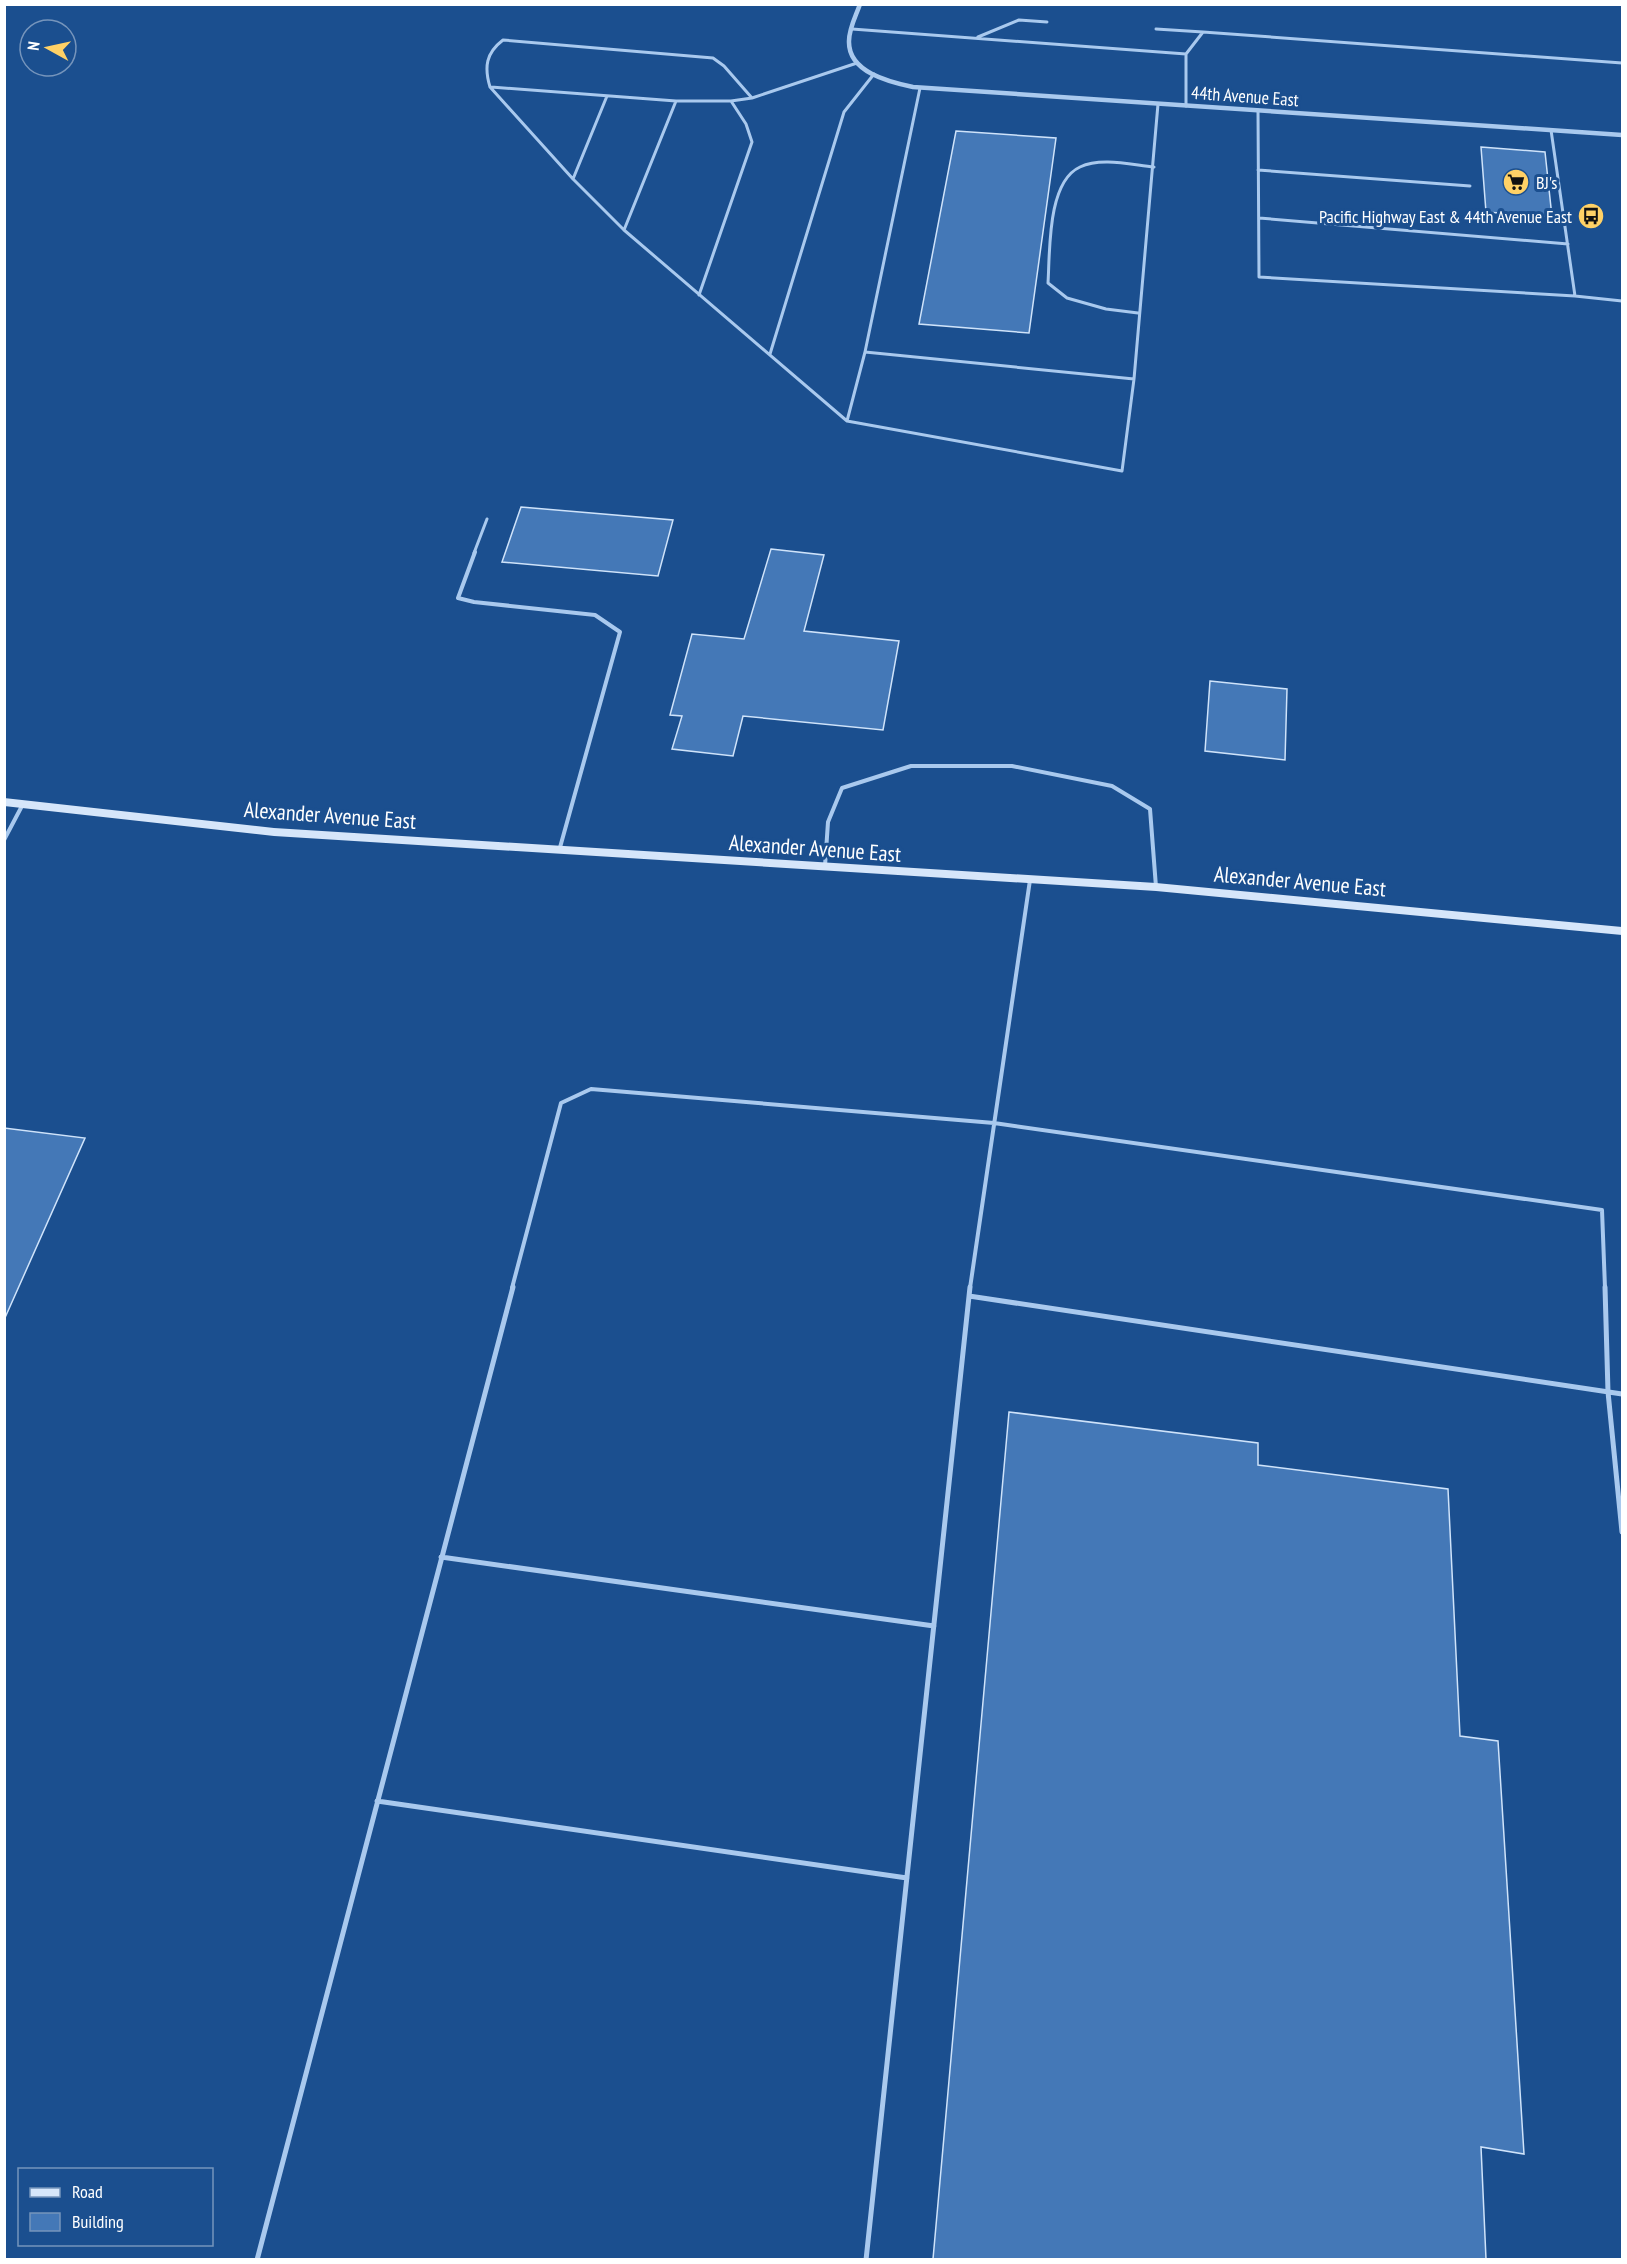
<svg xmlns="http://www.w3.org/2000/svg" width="1627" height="2264" font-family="'PT Sans Narrow',sans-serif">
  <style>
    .building { fill: #4478b7; stroke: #cfe3fa; stroke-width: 1.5 }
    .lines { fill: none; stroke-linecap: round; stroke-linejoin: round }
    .lane-far2 { stroke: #a9c9ee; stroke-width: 3 }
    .lane-far1 { stroke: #a9c9ee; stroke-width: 4 }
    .lane { stroke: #a9c9ee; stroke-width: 5 }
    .street { stroke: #a9c9ee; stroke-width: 4.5 }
    .secondary { fill: #d6e6fa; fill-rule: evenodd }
    .labels { text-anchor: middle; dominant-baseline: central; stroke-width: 6; stroke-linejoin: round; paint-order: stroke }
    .far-street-label { font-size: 18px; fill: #fff; stroke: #1b4f8f }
    .far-poi-label { font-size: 18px; fill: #fff; stroke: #1b4f8f; text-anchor: start }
    .street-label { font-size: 22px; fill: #fff; stroke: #1b4f8f }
  </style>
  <rect width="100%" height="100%" fill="#1b4f8f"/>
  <path class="building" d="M956,131L1056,138L1029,333L919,324Z
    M1481,147L1545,152L1552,217L1486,212Z
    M521,507L673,520L658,576L502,562Z
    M771,549L824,555L804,631L899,641L883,730L743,716L733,756L672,749L682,716L670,715L692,634L744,639Z
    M1210,681L1287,689L1285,760L1205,751Z
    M4,1128L85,1138L4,1320Z
    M1009,1412L1258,1443V1465L1448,1489L1460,1736L1498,1741L1524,2154L1481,2147L1486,2259H933Z"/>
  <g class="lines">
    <path class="lane-far2" d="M852,29L1186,54
      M1156,29L1203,32
      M978,37L1019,20L1047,22
      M491,87L676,101H731L752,98L857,63
      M920,88L865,352L1134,379
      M752,98L724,66L713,58L503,40C486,53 484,67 490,87L573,179L624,230L847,421L1122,471L1134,379L1158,104
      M1186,106V54L1203,32L1622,63
      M1258,110L1259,277L1575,296L1622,301
      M1551,130L1575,296
      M1258,170L1470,186
      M573,179L607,96
      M1259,218L1568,244
      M624,230L676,101
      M699,295L752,142L746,124L731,101
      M1138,313L1106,309L1067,298L1048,283C1050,252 1047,182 1080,167C1101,157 1132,165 1154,167
      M770,354L844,112L874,74
      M847,421L865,352
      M474,553L487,519"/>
    <path class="lane-far1" d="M475,552L458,598L474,602L595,615L620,632L559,851
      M4,840L23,804
      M825,866L828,822L842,788L911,766H1012L1112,786L1150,809L1156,887
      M512,1288L561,1103L591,1089L994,1123L1602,1210L1605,1288
      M970,1288L1030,880"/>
    <path class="lane" d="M1605,1287L1608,1392L1622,1532
      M969,1296L1622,1394
      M441,1557L934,1626
      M377,1801L907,1878
      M257,2260L513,1287
      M866,2260L970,1287"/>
    <path class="street" d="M860,4C856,16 849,28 849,41C848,72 889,82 913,87L1622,135"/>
    <path class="secondary" d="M4,798L274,828L1156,883L1622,927V935L1156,891L274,836L4,806Z"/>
  </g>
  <defs>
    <symbol id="supermarket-disc" viewBox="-11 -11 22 22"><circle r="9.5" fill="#ffd166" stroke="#1b4f8f"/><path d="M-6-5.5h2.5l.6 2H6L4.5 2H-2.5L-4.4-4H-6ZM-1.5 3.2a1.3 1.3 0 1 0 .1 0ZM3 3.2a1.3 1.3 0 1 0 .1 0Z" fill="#111"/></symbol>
    <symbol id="bus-disc" viewBox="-11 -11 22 22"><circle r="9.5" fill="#ffd166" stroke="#1b4f8f"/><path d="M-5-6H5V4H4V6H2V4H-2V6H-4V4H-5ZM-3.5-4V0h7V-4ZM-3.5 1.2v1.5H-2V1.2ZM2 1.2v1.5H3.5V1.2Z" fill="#111"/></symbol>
  </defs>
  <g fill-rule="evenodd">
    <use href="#supermarket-disc" x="1501" y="167" width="30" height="30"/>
    <use href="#bus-disc" x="1576" y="201" width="30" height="30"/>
  </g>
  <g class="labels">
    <g class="far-street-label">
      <text transform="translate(1245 96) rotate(4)">44th Avenue East</text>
    </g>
    <g class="far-poi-label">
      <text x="1536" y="182">BJ's</text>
      <text x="1572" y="216" text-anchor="end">Pacific Highway East &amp; 44th Avenue East</text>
    </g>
    <g class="street-label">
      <text transform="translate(330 815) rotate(4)">Alexander Avenue East</text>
      <text transform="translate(815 848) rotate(4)">Alexander Avenue East</text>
      <text transform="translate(1300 881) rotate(5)">Alexander Avenue East</text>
    </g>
  </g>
  <rect width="1627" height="2264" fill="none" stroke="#ffffff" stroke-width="12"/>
  <rect x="18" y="2168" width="195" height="78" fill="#1b4f8f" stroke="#7695bc" stroke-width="1.5"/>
  <rect x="30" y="2188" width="30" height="9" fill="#d6e6fa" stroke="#7695bc" stroke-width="1.5"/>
  <text x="72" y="2198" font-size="18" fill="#ffffff">Road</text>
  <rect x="30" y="2213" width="30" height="18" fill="#4478b7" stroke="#7695bc" stroke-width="1.5"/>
  <text x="72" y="2228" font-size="18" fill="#ffffff">Building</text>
  <g transform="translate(48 48) rotate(278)"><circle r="28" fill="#1b4f8f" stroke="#7695bc" stroke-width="1.5"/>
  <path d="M0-4.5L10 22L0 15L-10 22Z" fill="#ffd166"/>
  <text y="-9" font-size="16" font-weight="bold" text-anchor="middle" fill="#ffffff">N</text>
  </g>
</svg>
